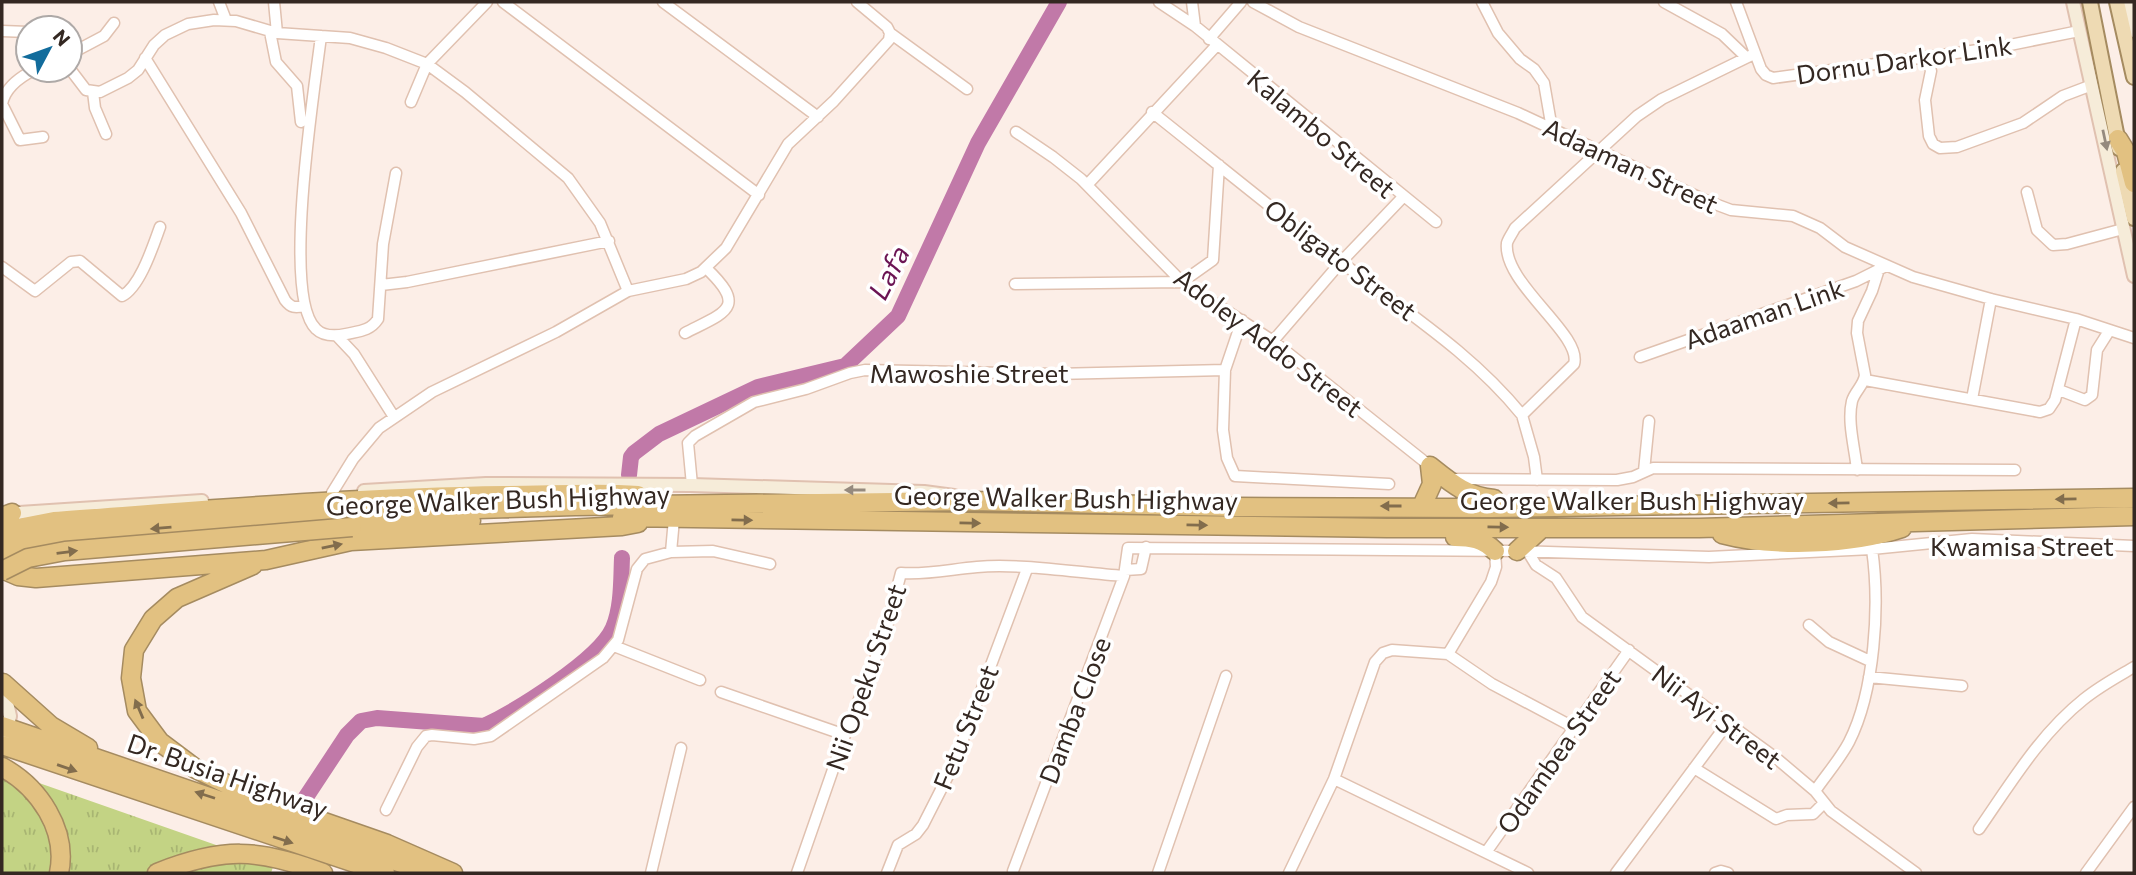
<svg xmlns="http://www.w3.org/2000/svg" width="2136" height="875" font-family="Commissioner,sans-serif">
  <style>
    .grass { fill: url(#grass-tufts) }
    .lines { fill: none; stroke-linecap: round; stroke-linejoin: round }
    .river { stroke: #c179a8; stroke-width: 16 }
    .street-casing { stroke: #e0c1b0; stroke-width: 13 }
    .secondary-casing { stroke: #e0c1b0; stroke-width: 16 }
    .primary-casing { stroke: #a58b60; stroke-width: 18 }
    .highway-casing { stroke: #a58b60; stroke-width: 21 }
    .street { stroke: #fff; stroke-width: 10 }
    .secondary { stroke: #f6ecd9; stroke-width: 12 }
    .primary { stroke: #eedab3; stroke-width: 14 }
    .highway { stroke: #e2c181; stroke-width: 18 }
    .highway-bridge-casing { stroke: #a58b60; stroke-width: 21; stroke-linecap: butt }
    .highway-bridge { stroke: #e2c181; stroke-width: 18 }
    .oneway { fill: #958a7e }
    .oneway2 { fill: #826d4d }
    .labels { text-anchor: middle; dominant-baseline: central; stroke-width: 7; stroke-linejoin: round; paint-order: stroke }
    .street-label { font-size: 26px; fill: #342822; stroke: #fff }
    .water-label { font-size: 28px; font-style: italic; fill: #6b1453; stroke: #fff }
  </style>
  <defs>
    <pattern id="grass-tufts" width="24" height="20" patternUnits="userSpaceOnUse" patternTransform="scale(1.75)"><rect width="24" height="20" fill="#c3d384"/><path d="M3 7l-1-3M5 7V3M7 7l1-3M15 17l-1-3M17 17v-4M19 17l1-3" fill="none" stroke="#a8b572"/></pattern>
  </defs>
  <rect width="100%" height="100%" fill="#fceee7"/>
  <path class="grass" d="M2,770L262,861L274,864L271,873H2Z"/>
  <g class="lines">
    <path class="river" d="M629,475L631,457L634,453L659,434L758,387L845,366L898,316L978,143L1059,2
      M306,797L347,735L361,721L377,718L484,726C516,711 599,660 613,628C622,607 621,580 622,558"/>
    <defs>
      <path id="street" d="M219,2L226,20
        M274,2L277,33
        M503,2L759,195
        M663,2L818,117
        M857,2L887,27L890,33L967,89
        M1159,2L1195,26L1436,222
        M1192,2L1195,26
        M1253,2L1299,27L1518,113L1707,201L1731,210L1793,216L1820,228L1845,247L1913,277L1991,299L2076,319L2134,338
        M1482,2L1498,33L1520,59L1534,69L1544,83L1552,129
        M1664,2L1722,34L1746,57
        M1736,2L1761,69L1766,75L1773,78L2000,47L2079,31
        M2,31L28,32
        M270,32L276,62L297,86L301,122
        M321,36C315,86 281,296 316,329C324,337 336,336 346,334C360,331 370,331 378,319L383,244L396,173
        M1209,39L1241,2
        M70,54L104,36L114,23
        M1927,57L1931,71L1925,100L1929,136L1933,144L1940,148L1957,147L2023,123L2063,96L2092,85
        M145,58L241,213L285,300C291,308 295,308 305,306
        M70,69L86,90L100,92L128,78L138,70L154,45L165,35L188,24L214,20L236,21L277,33L350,38L386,48L427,64L465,92L568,178L600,223L628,291
        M34,70C20,77 5,88 2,104L20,140L43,137
        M93,92L95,108L106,134
        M411,102L427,64L487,2
        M1152,112C1215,162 1277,213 1340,261C1403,310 1471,352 1522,415
        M1016,132L1053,157L1081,179L1182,282L1273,341L1430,466
        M1087,185L1217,45
        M2027,192L2037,230L2053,245L2067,244L2123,229
        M2,267L35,291L71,262L80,261L122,296C140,287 153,246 160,227
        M1015,284L1182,282L1213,260L1219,165
        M381,285L407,282L609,241
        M1242,320L1225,370L1223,430L1227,458L1235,476L1389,484
        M685,333C726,312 748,308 706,268
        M337,336L354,354L394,417
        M1273,341L1341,262L1403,197
        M1640,357L1856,281L1886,266
        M1865,380L2040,412L2049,409L2055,400L2076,319
        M2059,390L2085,400L2092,395L2097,350L2109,331
        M1972,399L1991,299
        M1857,470C1855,449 1847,422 1852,401C1855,391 1864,385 1865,375L1857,333L1858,321L1872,291L1879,269
        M1644,471L1649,421
        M1451,479L1617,480L1633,477L1653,468L2015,470
        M1537,480L1534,457L1522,415L1574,364C1583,335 1502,283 1507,243C1508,239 1513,232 1515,228L1637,116L1662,99L1754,54
        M692,485L688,443L695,436L754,402L806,389L850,373L865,370L1055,374L1225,370
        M332,493L353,459L379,428L432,392L556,332L628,291L686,279L701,272L726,248L788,144L834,101L889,40L890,33
        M671,552L674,519
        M1528,552L1536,565L1556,578L1582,617L1776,758L1815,791L1831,811L1916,873
        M1125,570L1141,569L1146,547
        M1809,625L1829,642L1870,661
        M614,646L700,680
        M1448,654L1492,684L1575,728
        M1448,654L1491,582L1496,567L1495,551
        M1869,677L1962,686
        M721,692L845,735
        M1694,768L1776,819L1787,815L1813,814L1824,803
        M1334,779L1528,873
        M1815,791C1826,775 1840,759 1849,742C1875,691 1880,605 1872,549
        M386,810L417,747L426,736L432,735L474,739L491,736L603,658L618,640L637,569L645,559L671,552L713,551L770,564
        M1979,829C2011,783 2040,734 2084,699C2100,686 2117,677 2134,667
        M1487,851L1629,650
        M1013,871L1124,576L1128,548L1517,551L1709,557L1872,549L1972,539L2134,546
        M651,873L681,748
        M797,873L845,735L885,634L901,573C927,575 952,569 977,567C1021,563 1079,573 1124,576
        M887,873L898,845L916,834L923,825L953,766L1027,569
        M1158,873L1226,676
        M1289,873L1334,779L1375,662L1383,653L1392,650L1448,654
        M1616,873L1727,724
        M1715,873L1721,871L1728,873
        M2086,873L2134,807"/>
      <path id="secondary" d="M2073,2L2134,276
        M2128,2L2134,31
        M364,491L486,484L692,485L924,492L954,496
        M4,514L202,501
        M3,685L10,716L6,735"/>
      <path id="primary" d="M2090,2L2119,148
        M2117,2L2134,77
        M2123,171L2134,218"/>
      <path id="highway" d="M2118,139L2126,152L2134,183
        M1430,466C1450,482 1467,497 1494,499
        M1422,506L1432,484L1430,466
        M2,517L12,513
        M622,517L1387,528H1699L2134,516
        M352,527L471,521
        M1722,534C1775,548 1851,545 1902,528
        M2,535L13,529L54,521C204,510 354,497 505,495C550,495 594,492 638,495
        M1455,537C1471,537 1483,539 1495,551
        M2,550L25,541L62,536L206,524L351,513L575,506L971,501L1234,507L1491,508L2134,498
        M1517,551L1542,528
        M253,565L177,598L153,619L134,650L131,678L137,711L160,742L196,769L255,798L387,844L453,873
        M2,569L18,576L36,578L266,560L351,541L622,526L638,523
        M3,683L51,726L88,748
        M2,726L419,869
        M2,745L385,873
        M2,767C39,787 68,830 59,873
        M157,873C222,847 258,848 323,873"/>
    </defs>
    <use href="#street" class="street-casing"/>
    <use href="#secondary" class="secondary-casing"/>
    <use href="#primary" class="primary-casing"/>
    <use href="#highway" class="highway-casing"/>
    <use href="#street" class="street"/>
    <use href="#secondary" class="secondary"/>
    <use href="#primary" class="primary"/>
    <use href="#highway" class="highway"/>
    <defs>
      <path id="highway-bridge" d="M2,571L28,558L65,551L352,527"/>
    </defs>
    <use href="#highway-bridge" class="highway-bridge-casing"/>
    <use href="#highway-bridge" class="highway-bridge"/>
  </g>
  <defs><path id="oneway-solid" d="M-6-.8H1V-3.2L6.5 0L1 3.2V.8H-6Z" transform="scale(1.75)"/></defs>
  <g class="oneway">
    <use href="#oneway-solid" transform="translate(2105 140) rotate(78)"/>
    <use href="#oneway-solid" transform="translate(855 490) rotate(-180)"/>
  </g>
  <g class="oneway2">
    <use href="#oneway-solid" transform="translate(2066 499) rotate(179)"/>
    <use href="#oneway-solid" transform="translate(1839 503) rotate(179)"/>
    <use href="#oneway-solid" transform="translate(1391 506) rotate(180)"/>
    <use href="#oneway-solid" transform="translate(742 520) rotate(1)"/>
    <use href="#oneway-solid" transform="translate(970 523) rotate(1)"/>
    <use href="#oneway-solid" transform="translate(1197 525) rotate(1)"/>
    <use href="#oneway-solid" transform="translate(1498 527) rotate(1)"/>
    <use href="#oneway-solid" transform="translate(161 528) rotate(175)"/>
    <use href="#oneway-solid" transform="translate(332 546) rotate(-12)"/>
    <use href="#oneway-solid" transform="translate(67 552) rotate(-7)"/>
    <use href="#oneway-solid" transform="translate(139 709) rotate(-113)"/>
    <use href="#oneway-solid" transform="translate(67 768) rotate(19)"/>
    <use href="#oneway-solid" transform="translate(205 795) rotate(-162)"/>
    <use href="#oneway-solid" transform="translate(283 840) rotate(18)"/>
  </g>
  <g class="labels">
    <g class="street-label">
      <text transform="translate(1904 59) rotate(-8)">Dornu Darkor Link</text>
      <text transform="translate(1322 133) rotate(40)">Kalambo Street</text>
      <text transform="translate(1631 165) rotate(25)">Adaaman Street</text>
      <text transform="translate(1341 259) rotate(37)">Obligato Street</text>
      <text transform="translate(1764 313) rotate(-19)">Adaaman Link</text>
      <text transform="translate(1269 342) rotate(37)">Adoley Addo Street</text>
      <text x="969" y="372">Mawoshie Street</text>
      <text transform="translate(1066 497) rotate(1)">George Walker Bush Highway</text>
      <text transform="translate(498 499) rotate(-2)">George Walker Bush Highway</text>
      <text x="1632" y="499">George Walker Bush Highway</text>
      <text x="2022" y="545">Kwamisa Street</text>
      <text transform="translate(865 677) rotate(-71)">Nii Opeku Street</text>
      <text transform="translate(1074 710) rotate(-69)">Damba Close</text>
      <text transform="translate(1717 716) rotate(37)">Nii Ayi Street</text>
      <text transform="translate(965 727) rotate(-68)">Fetu Street</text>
      <text transform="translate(1558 751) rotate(-55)">Odambea Street</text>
      <text transform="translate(228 775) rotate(19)">Dr. Busia Highway</text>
    </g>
    <g class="water-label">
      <text transform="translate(888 272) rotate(-63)">Lafa</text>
    </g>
  </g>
  <rect width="2136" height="875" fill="none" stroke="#342822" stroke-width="7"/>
  <g transform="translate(49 49) rotate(49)"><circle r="33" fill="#ffffff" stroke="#aea9a7" stroke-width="2"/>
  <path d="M0-5L12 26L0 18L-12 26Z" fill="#126c9c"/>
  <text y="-10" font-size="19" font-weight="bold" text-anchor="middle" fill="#342822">N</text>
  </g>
</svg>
